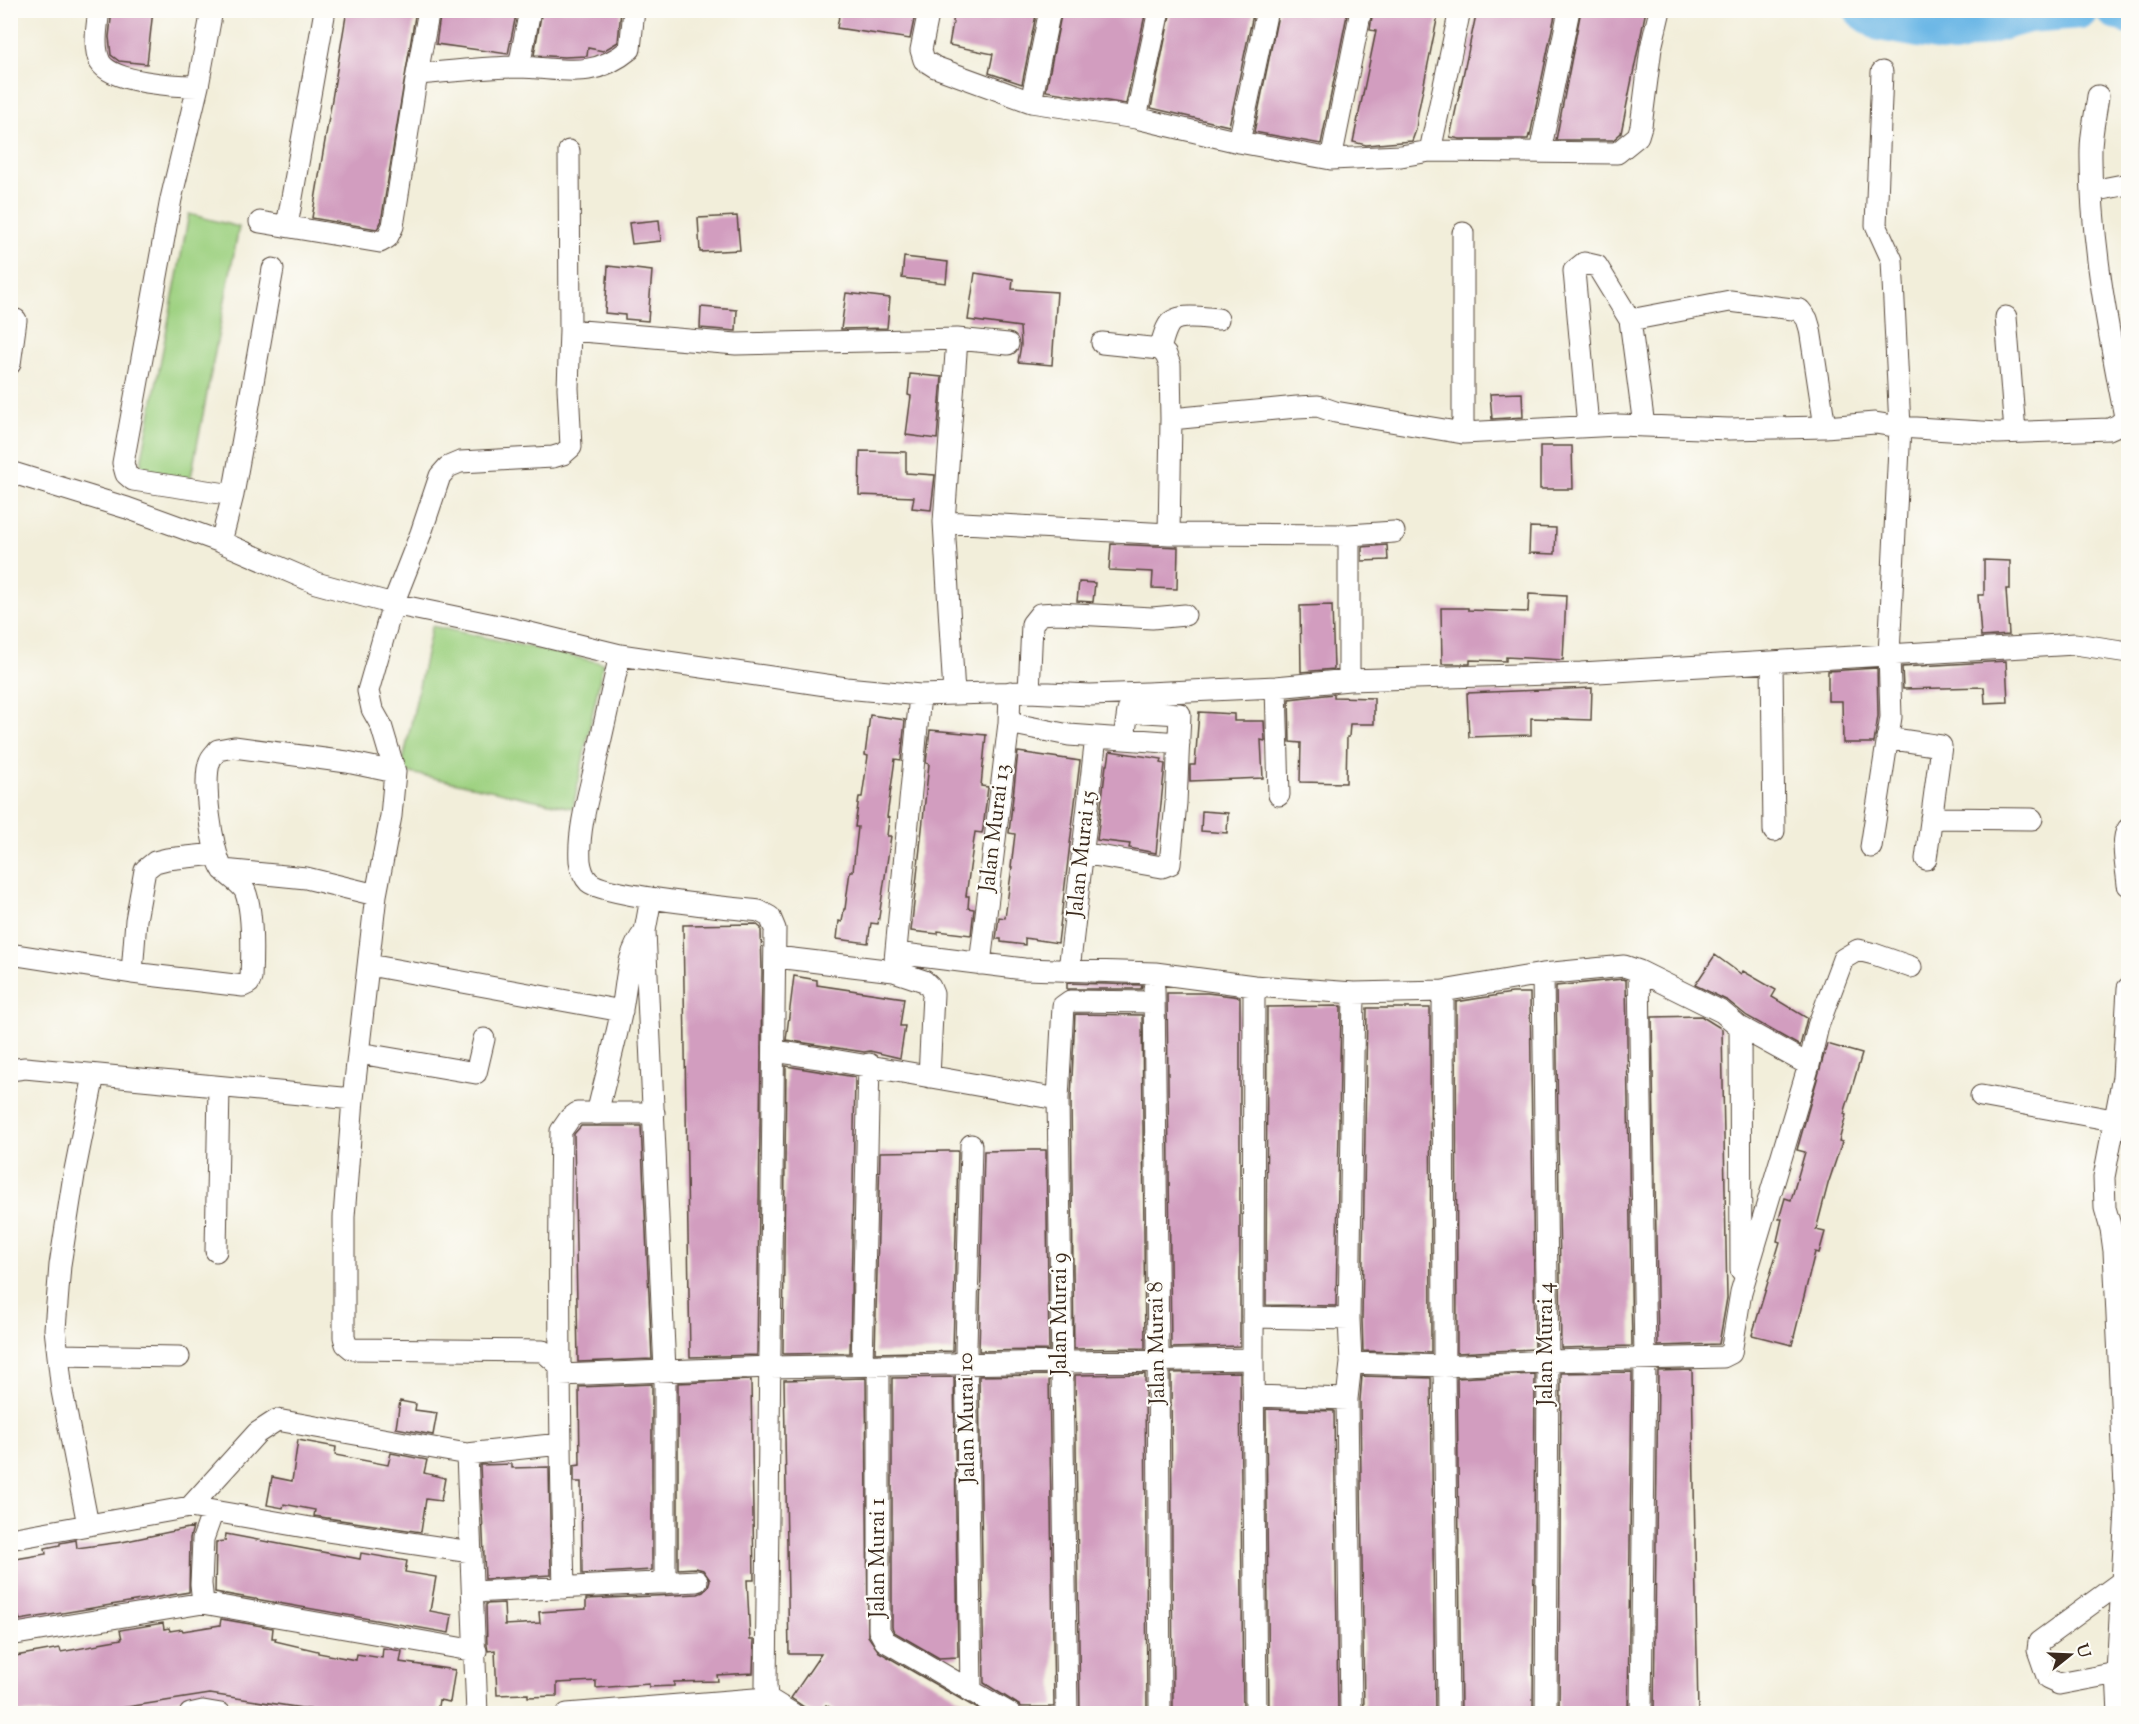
<svg xmlns="http://www.w3.org/2000/svg" width="2139" height="1724" font-family="'Sorts Mill Goudy',serif">
  <style>
    .green { fill: #9ed181; stroke: #6c7e50; stroke-width: 1.5 }
    .lines { fill: none; stroke-linecap: round; stroke-linejoin: round }
    .river { stroke: #6db8e6; stroke-width: 38 }
    .building { fill: #d29dbf }
    .street-casing { stroke: #56473a; stroke-width: 23 }
    .street { stroke: #fff; stroke-width: 21 }
    .labels { text-anchor: middle; dominant-baseline: central; stroke-width: 4.5; stroke-linejoin: round; paint-order: stroke }
    .street-label { font-size: 22px; fill: #3b2a1e; stroke: #fdfcf7 }
  </style>
  <rect width="100%" height="100%" fill="#fdfcf7"/>
  <filter id="ink" filterUnits="userSpaceOnUse"><feTurbulence type="fractalNoise" baseFrequency=".0167" numOctaves="2"/><feDisplacementMap in="SourceGraphic" scale="12" xChannelSelector="R" yChannelSelector="G"/><feConvolveMatrix kernelMatrix="1 2 1 2 8 2 1 2 1" color-interpolation-filters="sRGB"/></filter>
  <filter id="wash" filterUnits="userSpaceOnUse"><feTurbulence type="fractalNoise" baseFrequency=".008" numOctaves="4" result="noise"/><feDisplacementMap in="SourceGraphic" scale="24" xChannelSelector="R" yChannelSelector="G"/><feGaussianBlur stdDeviation="1.35" result="paint"/><feColorMatrix in="noise" values="0 0 0 0 0 0 0 0 0 0 0 0 0 0 0 0 0 1.4 0 .05"/><feComposite in="paint" operator="in"/></filter>
  <g filter="url(#wash)">
    <rect width="100%" height="100%" fill="#f2eeda"/>
    <path class="green" d="M189,214L239,227L190,482L144,473L141,463Z
      M432,626L603,663L573,808L401,771Z"/>
    <g class="lines">
      <path class="river" d="M1863,10L1880,22L1954,35L2028,14L2080,10
        M2115,10L2128,15"/>
    </g>
    <g id="blocks">
      <path class="building" d="M112,10H153L147,64L119,61L111,55L109,37Z
        M347,10H416L381,222L377,229L312,218Z
        M441,10H517L508,54L436,44Z
        M542,10H621L618,42L603,51L588,48L587,56L564,57L534,55Z
        M840,10H916L910,39L837,28Z
        M955,10H1037L1022,84L989,73L993,54L949,45Z
        M1062,10H1146L1126,104L1046,91Z
        M1171,10H1254L1229,126L1151,108Z
        M1279,10H1348L1321,144L1254,132Z
        M1373,10H1439L1418,113L1416,130L1412,141L1366,145L1353,142L1376,31L1370,30Z
        M1477,10H1556L1530,136L1529,135L1528,139H1460L1450,137Z
        M1581,10H1646L1621,133L1613,140H1556Z
        M737,216L740,250L700,252L698,218Z
        M659,220L661,241L632,244L629,223Z
        M904,257L948,262L946,283L902,278Z
        M608,266L652,271L648,321L625,319V315L605,313Z
        M975,273L1013,279L1012,289L1057,292L1052,365L1018,362L1021,345L1020,327L968,320Z
        M846,293L890,298L887,328L841,329Z
        M701,307L737,310L736,331L700,328Z
        M910,374L942,377L937,439L906,435L911,396L908,395Z
        M1522,393L1523,417L1492,419L1490,394Z
        M1540,446H1572L1573,489H1540Z
        M860,451L906,452V473L935,475L931,510L912,508L914,497L859,495Z
        M1530,527L1556,528L1555,554L1529,553Z
        M1111,544L1178,547L1177,589L1152,588L1153,572L1109,570Z
        M1387,545L1388,560L1362,561V547Z
        M1984,560L2010,561V589H2006L2009,635L1981,637L1978,595H1984Z
        M1079,582L1095,583L1093,602L1077,601Z
        M1529,594L1566,596L1563,660L1506,657V661L1470,660V664H1442L1441,608H1468V610L1528,612Z
        M1332,605L1334,669L1301,672L1300,606Z
        M2006,661L2008,702L1985,703L1984,687L1903,689L1902,667Z
        M1877,668L1878,716L1874,743H1843L1842,701H1828V671Z
        M1592,688L1591,720L1531,718V735L1469,737L1467,693Z
        M1334,694V697L1374,698V724H1350L1349,737H1347L1346,783L1300,782L1301,743L1290,742L1289,699Z
        M1199,712L1234,714V721H1264L1265,741L1261,740L1263,778L1190,781V765H1195Z
        M870,715L905,720L901,760L895,759L887,817L889,818L887,836H891L878,924L871,923L868,943L837,939L839,921L842,922L844,909H845L850,871H853L858,827H855L859,797H862L868,756L865,755Z
        M930,730L986,735L981,786L988,787L983,829L982,833L975,832L966,896H969L968,908L974,909L971,935L938,931V934L911,931L929,764L926,763Z
        M1110,751L1162,759L1161,763L1165,764L1156,853L1129,848L1130,844L1097,840L1106,765H1108Z
        M1018,752L1080,761L1058,943L1025,938V945L1001,942V939H996L999,917L1005,918L1012,867H1011L1015,834L1009,833Z
        M1202,811L1228,813L1227,833L1201,831Z
        M756,924L761,928L762,973L757,1355L690,1357L683,925Z
        M1715,955L1741,974L1743,971L1776,990L1772,997L1807,1018L1800,1046L1747,1016L1728,1001L1695,985Z
        M794,976L817,980V985L904,998L900,1026H905L900,1058L870,1051L864,1052L786,1040Z
        M1623,979L1626,980L1632,1346L1561,1348L1556,986Z
        M1067,983L1142,985L1141,989H1067Z
        M1167,993H1207L1240,997V1346L1171,1348Z
        M1512,993H1530L1535,1349L1457,1353L1456,1002Z
        M1341,1006L1336,1306L1266,1305L1267,1007Z
        M1367,1008H1430L1431,1353L1363,1351L1362,1319Z
        M1075,1014L1142,1015L1145,1348L1074,1349L1071,1099Z
        M1701,1016L1722,1029L1727,1298L1719,1344L1658,1346L1652,1017Z
        M1827,1044L1862,1054L1844,1114L1846,1115L1839,1141L1842,1142L1828,1184L1816,1230L1825,1232L1819,1253L1815,1252L1792,1345L1752,1335L1780,1242L1777,1241L1782,1219H1779L1785,1198L1791,1200L1805,1152L1797,1150Z
        M786,1066L855,1077L850,1353L783,1354Z
        M581,1126H641L652,1359L578,1362L574,1134Z
        M1032,1150H1046L1049,1350L979,1351L984,1151Z
        M949,1151H958L953,1351L875,1353L880,1152Z
        M1692,1370L1698,1713H1654L1658,1371Z
        M1240,1372L1243,1713H1173L1171,1373Z
        M1632,1372L1628,1713H1559L1561,1373Z
        M1145,1374L1147,1713H1080L1075,1375Z
        M1535,1374L1533,1713H1461L1457,1378Z
        M1049,1375L1054,1707H1022L984,1683L979,1376Z
        M1362,1376L1431,1378L1435,1713H1364L1360,1400Z
        M954,1377L958,1657L939,1658L894,1632L892,1627V1378Z
        M866,1378L868,1636L879,1652L985,1713H839L826,1705L820,1713H813L791,1698L821,1654H789L784,1380Z
        M751,1380L754,1580H747L750,1640H754L753,1673L717,1675L718,1681L674,1682V1686L649,1687V1684L596,1688V1681L557,1683V1696L528,1697V1694L497,1695L495,1650L488,1651L487,1645L486,1604L504,1603L505,1625L540,1623L539,1612L586,1609V1599L698,1594L703,1592L708,1587L710,1580L703,1570L696,1568L678,1569V1383Z
        M652,1384V1570L582,1574L581,1482H574V1466L580,1465L579,1387Z
        M400,1401L416,1404L415,1410L437,1413L433,1435L396,1428Z
        M1266,1409L1334,1411L1338,1713H1269Z
        M298,1440L336,1447L335,1455L388,1465L391,1453L427,1460L424,1473L445,1478L441,1501L426,1499L421,1532L314,1516L315,1510L284,1504L283,1508L267,1505L272,1477L292,1481Z
        M512,1464V1468L549,1467L551,1575L485,1579L480,1465Z
        M193,1527L190,1538L189,1592L20,1620L19,1617L10,1619V1560L46,1554L45,1548L60,1545V1543L76,1540L77,1548L122,1542Z
        M226,1534L360,1559L361,1553L407,1561L405,1572L436,1577L430,1611L452,1615L449,1633L215,1592L216,1542L225,1541Z
        M221,1619L273,1628L272,1638H276L275,1641L318,1651V1653L356,1660L357,1654L382,1658L383,1648L402,1651L400,1662L455,1670L450,1702L439,1700L437,1713H335L210,1694L89,1713H15L10,1688V1657L60,1648L61,1652L99,1645V1643L122,1639L120,1630L163,1623L164,1629L169,1628L170,1631L182,1629L183,1631L220,1625Z"/>
    </g>
  </g>
  <g filter="url(#ink)">
    <use href="#blocks" fill-opacity="0" stroke="#56473a" stroke-width="1.5"/>
    <g class="lines">
      <defs>
        <path id="street" d="M99,10C97,26 93,47 100,62C112,83 176,86 198,86
          M212,10L198,86L171,199L123,463L126,474L133,480L233,495L221,542
          M929,10L921,50L924,60L935,67L1031,102L1136,118L1239,142L1331,159L1401,156L1430,151L1617,153L1638,136L1641,126L1651,48L1660,10
          M519,67L530,10
          M417,74C451,72 485,67 519,67C563,68 591,81 630,49L634,10
          M2098,96C2096,113 2091,132 2091,150C2090,240 2108,329 2125,417
          M1031,102L1050,10
          M1136,118L1159,10
          M1239,142L1267,10
          M1430,151L1460,10
          M1540,152L1569,10
          M1331,159L1361,10
          M2092,191L2128,184
          M260,222L380,242L387,238L393,226L417,74L429,10
          M287,226L325,10
          M1463,233V433
          M2006,317L2015,432
          M1630,320L1730,301L1800,310L1807,319L1810,329L1825,427
          M570,330L736,344L957,339L1008,344
          M1102,343L1160,349L1166,355L1170,365L1171,419L1169,534
          M1160,349C1162,342 1164,333 1168,326C1175,312 1204,318 1218,319
          M10,364L16,320
          M1171,419L1297,407L1318,406L1335,412L1463,433L1618,425L1729,429L1825,427L1875,423L1900,427L1998,433L2109,429L2118,425L2128,416
          M1588,426L1574,271L1584,263L1597,266L1630,320L1644,426
          M10,472L127,508L221,542L316,583L393,604L513,629L620,655L846,688L920,695L1029,692L1090,695L1147,693L1276,687L1349,680L1581,673L2075,644L2128,652
          M233,495L273,269
          M944,522L1169,534L1349,535L1394,532
          M620,655C611,694 602,733 594,771C587,800 578,832 580,861C581,869 583,876 589,882C604,896 731,908 759,911L770,917L775,929L766,1685L767,1698L764,1714
          M1772,662L1774,831
          M1349,680V535
          M1276,687L1279,795
          M1029,692L1032,624L1040,614L1057,613L1152,618L1185,615
          M954,694L944,522L957,339
          M1009,723L1069,735L1179,743
          M1887,738L1941,746L1926,859
          M1931,818L2032,819
          M2128,829C2120,840 2127,871 2128,885
          M1871,847L1891,717L1889,655L1900,427L1892,260L1876,225L1882,72
          M1082,853L1162,867L1170,864L1176,803L1180,714L1128,711L1124,738
          M223,870L306,878L376,895
          M651,898L645,931L665,1370V1583
          M896,953L1024,969L1155,973L1254,986L1354,993L1443,991L1543,974L1624,966L1639,971L1722,1012L1740,1027L1809,1065
          M10,954L132,973L243,986L249,983L251,978C252,956 253,910 245,891C240,882 228,877 222,868C212,851 202,779 210,761C211,757 216,753 218,750L234,747L347,762L395,772
          M776,957L894,971L924,981L930,987L933,994L929,1077
          M980,964L1009,723L1010,692
          M369,965L622,1011
          M1069,970L1096,737
          M894,971L920,695
          M1639,971L1645,1360L1641,1714
          M132,973L136,920L145,870L155,862L167,859L216,854
          M1543,974L1548,1361L1546,1714
          M1254,986L1253,1359L1256,1714
          M1154,988L1158,1351L1160,1714
          M2128,988L2123,1077L2104,1177L2105,1208L2111,1229L2114,1251H2128
          M1443,991L1444,1366L1448,1714
          M1740,1027L1741,1270
          M774,1051C869,1065 964,1083 1058,1099
          M359,1053L476,1073L484,1039
          M10,1070L25,1068L353,1099L376,895L391,816L395,772L381,725L372,709L368,691L393,604L421,533L440,476L448,467L460,462L553,457L563,454L571,447L568,388L570,330L569,151
          M1981,1096L2113,1120
          M353,1099L344,1217V1337L346,1344L352,1349L543,1351L561,1367
          M597,1114C605,1080 614,1047 621,1014C628,983 624,958 645,931
          M216,1251L219,1087
          M2114,1251L2126,1509L2117,1673L2119,1714
          M1253,1317L1349,1319
          M58,1355L179,1357
          M1351,1363L1444,1366L1548,1361L1723,1357L1731,1353L1741,1292L1809,1065L1818,1026L1843,959L1858,950L1874,954L1911,967
          M862,1365L869,1064
          M879,1365V1630L885,1641L1011,1714
          M560,1375L770,1367L1253,1359
          M1254,1396L1347,1399
          M467,1454L477,1714
          M190,1507L257,1433L277,1420L467,1454L560,1444
          M88,1525L62,1391L55,1329L60,1265L74,1175L94,1075
          M10,1539L190,1507L328,1531L471,1552
          M564,1588C560,1435 558,1283 561,1131L570,1118L577,1113H654
          M473,1592L697,1581
          M203,1603L201,1584L203,1539L213,1511
          M10,1635L203,1603L476,1651
          M2117,1673L2059,1684L2048,1679L2038,1650L2039,1642L2121,1582
          M971,1692L966,1348L971,1145
          M190,1714L203,1711L221,1714
          M567,1714L767,1698L793,1714
          M1067,1714L1058,1099L1063,1006L1070,1001L1153,1002
          M1351,1714L1347,1399L1351,1363L1349,1319L1354,993"/>
      </defs>
      <use href="#street" class="street-casing"/>
      <use href="#street" class="street"/>
    </g>
  </g>
  <g class="labels">
    <g class="street-label">
      <text transform="translate(996 828) rotate(-83)">Jalan Murai 13</text>
      <text transform="translate(1083 854) rotate(-84)">Jalan Murai 15</text>
      <text transform="translate(1061 1314) rotate(-90)">Jalan Murai 9</text>
      <text transform="translate(1158 1343) rotate(-91)">Jalan Murai 8</text>
      <text transform="translate(1547 1344) rotate(-90)">Jalan Murai 4</text>
      <text transform="translate(968 1418) rotate(-91)">Jalan Murai 10</text>
      <text transform="translate(879 1558) rotate(-90)">Jalan Murai 1</text>
    </g>
  </g>
  <rect width="2139" height="1724" fill="none" stroke="#fdfcf7" stroke-width="36"/>
  <g transform="translate(2070 1655) rotate(72)" stroke="#fdfcf7" stroke-width="4.5" paint-order="stroke">
  <path d="M0-4.5L10 22L0 15L-10 22Z" fill="#3b2a1e"/>
  <text y="-9" font-size="16" font-weight="bold" text-anchor="middle" fill="#3b2a1e">U</text>
  </g>
</svg>
